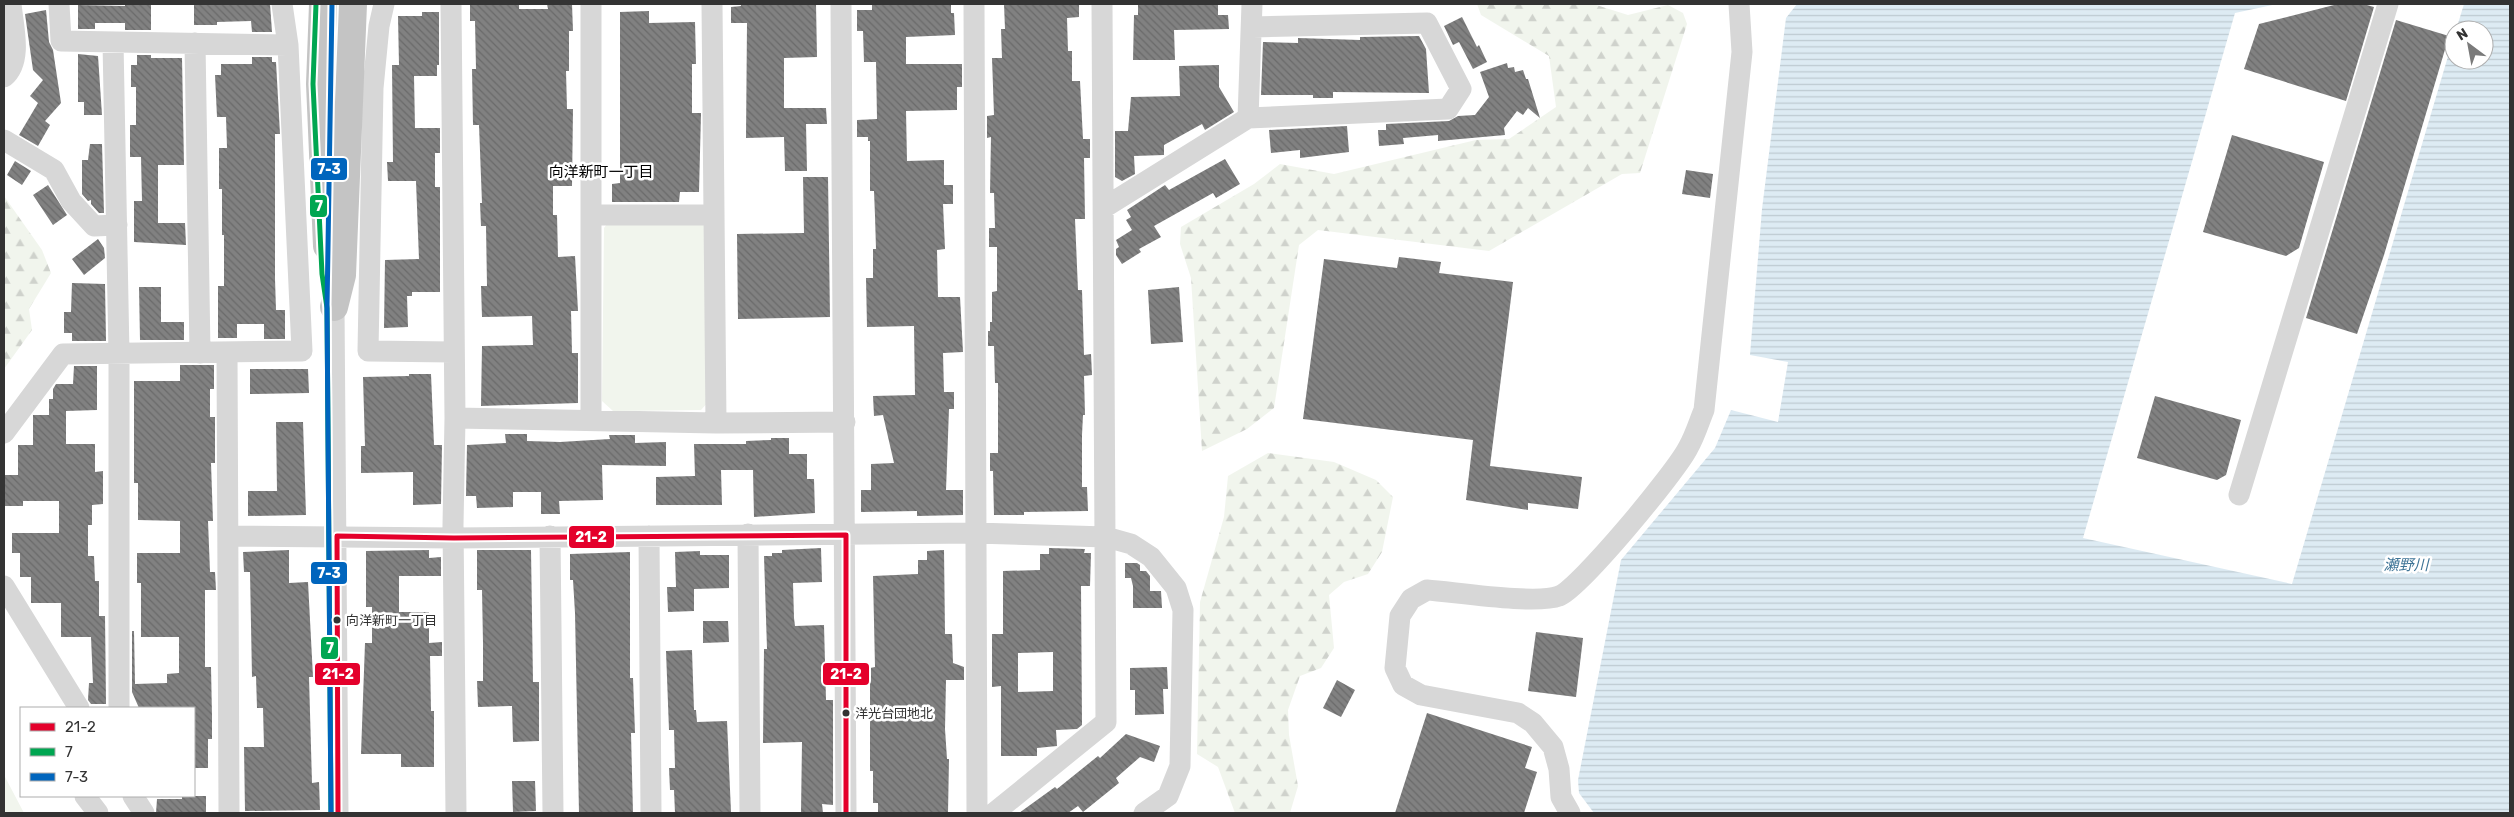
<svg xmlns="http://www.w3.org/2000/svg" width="2514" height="817" font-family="Rubik,'Noto Sans JP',sans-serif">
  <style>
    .green { fill: #f1f5ed }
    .forest { fill: url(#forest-firs) }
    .water { fill: url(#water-rules) }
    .building { fill: url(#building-back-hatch); fill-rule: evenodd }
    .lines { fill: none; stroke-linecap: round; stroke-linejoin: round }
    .minor { stroke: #d7d7d7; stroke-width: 21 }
    .highway { stroke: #c4c4c4; stroke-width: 28 }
    .bus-1-casing { stroke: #fff; stroke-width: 9 }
    .bus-2-casing { stroke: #fff; stroke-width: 9 }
    .bus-3-casing { stroke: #fff; stroke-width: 9 }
    .bus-1 { stroke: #e4002b; stroke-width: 5 }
    .bus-2 { stroke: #00a651; stroke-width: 5 }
    .bus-3 { stroke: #0065bd; stroke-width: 5 }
    .bus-dot { fill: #333; stroke: #fff; stroke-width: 2 }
    .labels { text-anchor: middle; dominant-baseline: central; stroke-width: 5; stroke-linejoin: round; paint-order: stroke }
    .bus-label { font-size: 13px; fill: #333; stroke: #fff; text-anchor: start }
    .neighbourhood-label { font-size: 15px; fill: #000; stroke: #fff }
    .water-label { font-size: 15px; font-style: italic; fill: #3f7597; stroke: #fff }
    .line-badge { stroke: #fff; stroke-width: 2 }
    .badge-label { font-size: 14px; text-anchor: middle; font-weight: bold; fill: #fff }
  </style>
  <defs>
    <pattern id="forest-firs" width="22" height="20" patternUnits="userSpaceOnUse" patternTransform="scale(1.25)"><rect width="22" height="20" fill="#f1f5ed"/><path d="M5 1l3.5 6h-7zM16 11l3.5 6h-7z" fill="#cfd2cc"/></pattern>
    <pattern id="water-rules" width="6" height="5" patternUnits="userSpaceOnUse" patternTransform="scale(1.25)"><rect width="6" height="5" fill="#ddebf3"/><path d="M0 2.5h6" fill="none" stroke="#becad1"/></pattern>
    <pattern id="building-back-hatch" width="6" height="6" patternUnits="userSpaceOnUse" patternTransform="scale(1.25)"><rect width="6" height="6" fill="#818181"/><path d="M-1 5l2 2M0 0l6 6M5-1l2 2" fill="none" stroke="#6a6a6a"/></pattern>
  </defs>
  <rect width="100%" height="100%" fill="#fff"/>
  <path class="green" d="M703,220L709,227L710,400L701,410L613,411L602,401L604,228L609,221Z
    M4,775L24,813H4Z"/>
  <path class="forest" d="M1477,4H1593L1628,15L1668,5L1683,13L1687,24L1640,173L1622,174L1489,251L1318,230L1299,245L1274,408L1247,429L1202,451L1191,278L1180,244L1181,227L1254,184L1280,164L1334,174L1476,140L1509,139L1556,107L1549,56L1481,15Z
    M4,196L42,250L51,273L29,309L32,330L4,369Z
    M1268,453L1334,462L1376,480L1393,497L1382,552L1368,574L1344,582L1329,595L1334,648L1321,668L1300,676L1288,710L1289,735L1298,786L1290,813H1235L1218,767L1197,754L1200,602L1224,517L1228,476Z"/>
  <path class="water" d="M1797,4H2277L2235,13L2083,538L2292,584L2454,36V60H2484V30H2456L2464,4H2510V813H1594L1579,793L1578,780L1621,560L1715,448L1731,410L1778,422L1788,362L1750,355L1762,209L1786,18Z"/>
  <path class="building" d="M125,4H151V30H125V23H95V29H78V5L125,6Z
    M194,4H270L272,32H252L251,21L217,22V25H194Z
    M470,4H519V9H548L547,4H572L573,31H569V71H566L567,109H573L572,186H553V215H557L558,257L575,256L578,311H571L572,353H578V403L481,406L482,346L533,345L532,316L482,317L481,286H487L486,226H481L480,203H482L479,125H473L472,69H476L475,21H470Z
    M741,4H816L817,57L784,58V108H826L827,124H806L807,171H785L784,137L746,138L747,23H731V7L741,6Z
    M872,4H951V13H954L955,35L906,37V64H962V87H957V110L906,111L907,161L944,160V185H953V204H943L945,249L937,250L938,297H960L963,352L943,353L944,392H954V409H949L946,490H963V515L917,516V511L861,512V490H871V464L894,463L883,415L874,416L873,396L915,395L914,326L867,327L866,278H873V249H876L875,216L874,191H870V141H868V137H857V120L877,119L876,62H864L863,31H857V10H872Z
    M1004,4H1079V17L1067,18L1068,51H1072V81H1080L1083,139H1090V158H1084L1085,219H1075L1078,290H1082L1084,355L1091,354L1092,375L1084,376L1085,415H1083L1082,435V487H1087L1088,511L1024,512V515H994L993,471H990V453H998V383H995L994,346H988V331H990V322H992V292L997,291V247H989V228H995L994,193H990L991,137L987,138V116L994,115L992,58H1002L1001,29H1005Z
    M1138,4H1218V15H1228L1229,29L1174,30L1175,60H1133L1134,15H1138Z
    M2338,4H2363L2374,7L2346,101L2244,69L2259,24Z
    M46,10L49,42L53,50L61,103L45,121L50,125L38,146L19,135L38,103L30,96L43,80L33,70L25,14Z
    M649,11V23L695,22L696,64H692V113H701L699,192H680L679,202H612V184L620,183V12Z
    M422,12H439V65H437V76H414L415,128H440V153H435V187H440V292H412V296H407L408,327L384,328L385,260L419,259L416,181H388L387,162H393L392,65H399L398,16H422Z
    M1462,17L1477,47L1479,45L1487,62L1473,69L1459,42L1453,45L1444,26Z
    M2396,20L2449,36L2384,255L2357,334L2306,318Z
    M1419,36L1426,49L1429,93L1333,92V98H1313V95H1261L1263,42L1298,43V38L1360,40V37Z
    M78,54L98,56L102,115H84V102H78Z
    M137,55H151V58H182L184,165H158V223H185L186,245L134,242V201H142L141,157H130V125H136V87H131V65H137Z
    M252,57H272V62H276L280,134H275V279L276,310H285V339H264V324H237V338H218V286H224V235H222V189H219V148H227L226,117H217L215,75H221V64H252Z
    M1507,63L1508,68L1514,67L1515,72L1523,70L1526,79H1528L1540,118L1528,108L1523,115L1517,111L1504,128L1505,135L1438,141V135L1403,138L1404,144L1379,146L1378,130H1386V124L1449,121L1458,116L1475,115L1489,97L1480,72Z
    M1219,65V87L1234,112L1205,130L1202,124L1164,145V155L1134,156L1135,174L1122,181L1115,177V131H1128L1131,97L1180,96L1179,66Z
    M1347,126L1349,152L1300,158V150L1271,153L1269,130Z
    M2232,135L2324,162L2299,248L2286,256L2203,232Z
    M90,144H102L104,213H99L91,204V200L88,201L82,194V160H88Z
    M1225,159L1240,184L1216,198L1213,193L1154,226L1161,237L1139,249L1141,252L1122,264L1116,255V249L1119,247L1116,240L1132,230L1126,220L1131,217L1127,210L1165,185L1169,190Z
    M15,161L31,171L22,185L7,175Z
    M1686,170L1713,174L1710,198L1682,194Z
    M803,177H828L830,317L738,319L737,234L804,233Z
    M48,185L67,215L53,225L33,195Z
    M98,239L104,248L105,258L84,275L72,259Z
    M1399,257L1441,262L1439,273L1513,282L1490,466L1582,477L1578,509L1528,503V510L1466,500L1473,440L1303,419L1324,259L1397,268Z
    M72,283L105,284L106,341H72V333H64V312H71Z
    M139,287H161V322H184V340H140Z
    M1179,287L1183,342L1151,344L1148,290Z
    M180,365H214V389H210V417H215V463H211L213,521H208L210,572H215L216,590H205V667H211L212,716V739H208V768H194V708H139L132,692V631H134L135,684L167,683V674L179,673V637H141V583H137V553H180V521L138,520V483H134V381H180Z
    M74,366H97V410L66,411V444H95V472L103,471V504L92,505V525H88V556H94L95,581H99V616H105L106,704H91L88,700L89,683H93L91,637H61V603H31V577H20V553H12V533H59V501H23V506H4V475H18V445H33V415H49V399H53V389L56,384H73Z
    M250,369H308L309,393L250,394Z
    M409,374H431L434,445H442L441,504L413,505V472L361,473V446H365L363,377L409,376Z
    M2155,396L2241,420L2226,475L2217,480L2137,458Z
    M276,422H303L306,515L248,516V491H277Z
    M505,434H527V441L560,442L610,439L609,435H635V443L666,442V466L602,465L603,500L559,501L560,514H541V492H513V507L477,508L476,496H466L467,445L506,443Z
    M771,438H789V454H807V479H814L815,513L754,517L753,470H721L722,505H656V477L695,476L694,444H746V441L771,440Z
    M821,548L822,582L793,583L794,618L795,626L824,625L826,700H833V805L822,804L823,813H801L802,742L763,743L764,649H767L764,556H772V553H782V550Z
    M1049,548L1085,549L1084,553H1091L1090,586H1081L1082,725L1077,729L1056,730L1057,746L1037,748V756H1001V686L992,687V634H1003V571L1040,570V554H1049ZM1053,652V691L1018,692V653Z
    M289,550V583L308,582L313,677H309L312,783L319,782L320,810L245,811L244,747H264L263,708H257L256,676L252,677L250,572H244L243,552Z
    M429,550V558L441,557V576H399V612H429V643L442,642V656H430L431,711H434V767H401V754H361L365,643H372V607H366V551Z
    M477,550H531L533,682H539V741L513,742L512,706L478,707L477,681H483V643L482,590H477Z
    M944,550L945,634H952L953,663L964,667V680H946L945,729L947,759H949L948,813L878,812V803H873V771H870V668L875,667L873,576L918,574V560H927V551Z
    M700,551V555H729V588L694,589V611L668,612L667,587H676L675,552Z
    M630,552V678H633L635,733H631L633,813H579L575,613L573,580H570V554Z
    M1125,563H1137L1140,565V571H1146L1150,576V591H1161L1162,608H1133V586L1131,578H1125Z
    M703,621H728L729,642L703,643Z
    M1536,632L1583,638L1576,697L1528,691Z
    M692,650L694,710H696L697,722L727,721L731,812L675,813L674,790H670L669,768H675L674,730H669L666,651Z
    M1167,667L1168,689H1163L1164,714L1135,715V690H1130V668Z
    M1337,680L1355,690L1341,717L1323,708Z
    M1427,713L1532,747L1525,768L1537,772L1524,813H1395Z
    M1126,734L1160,746L1154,762L1140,757L1116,778L1119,783L1083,812L1078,806L1068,813H1019L1055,787L1057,789L1098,756L1100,758Z
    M512,781H535L536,811L513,812Z
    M182,796H206V813H156L157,799H182Z"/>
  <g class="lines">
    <path class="minor" d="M59,4L61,41L288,45
      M384,4L379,26L373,88L368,351L453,352
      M451,4L455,418L453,525L456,813
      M591,4V421
      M712,4L716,423
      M841,4L846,813
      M974,4L977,813
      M113,42L119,354V708
      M195,43L200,353
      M4,77C23,61 13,26 11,4
      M1248,118L1448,109L1461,89L1427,23L1253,27
      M4,140L54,170L71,201L94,226L117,225
      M1105,207L1248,118L1252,4
      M591,215H713
      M334,307L338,813
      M227,353L229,813
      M455,418L716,423L845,422
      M4,433L63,354L302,351L288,45L282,4
      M2239,495L2388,4
      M748,534L750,813
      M228,536L454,538L975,533L1106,537L1131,544L1151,557L1176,588L1183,610L1180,766L1168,796L1144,813
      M550,536L553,813
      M649,536L651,813
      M4,586L79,708
      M85,796L98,813
      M133,796L144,813
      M994,813L1106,722L1102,4
      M1570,813L1561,797L1559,769L1553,747L1533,723L1518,713L1421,695L1403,685L1395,668L1400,616L1411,599L1427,590C1455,592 1536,605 1559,596C1579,589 1676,472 1688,448C1695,436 1699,422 1704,410L1742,52L1739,4"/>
    <path class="highway" d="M323,4L320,84L327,246
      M334,307L342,275L353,4"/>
    <defs>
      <path id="bus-1" d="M846,535V813
        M337,536L454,538L846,535
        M337,536L338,813"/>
      <path id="bus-2" d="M316,4L313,84L322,274L327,308L331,813"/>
      <path id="bus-3" d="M331,813L327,307L332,4"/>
    </defs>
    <use href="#bus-1" class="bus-1-casing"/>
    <use href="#bus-2" class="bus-2-casing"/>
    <use href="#bus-3" class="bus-3-casing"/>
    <use href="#bus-1" class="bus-1"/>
    <use href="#bus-2" class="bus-2"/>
    <use href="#bus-3" class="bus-3"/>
  </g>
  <g class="bus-dot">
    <circle cx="337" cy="620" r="4.5"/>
    <circle cx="846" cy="713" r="4.5"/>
  </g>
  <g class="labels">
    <g class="bus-label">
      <text x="346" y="620">向洋新町一丁目</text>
      <text x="855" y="713">洋光台団地北</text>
    </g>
    <g class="neighbourhood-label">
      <text x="601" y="172">向洋新町一丁目</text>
    </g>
    <g class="water-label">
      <text x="2406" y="565">瀬野川</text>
    </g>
  </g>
  <g class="line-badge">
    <rect x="310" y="157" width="38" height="24" rx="5" fill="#0065bd"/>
    <rect x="309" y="194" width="19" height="24" rx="5" fill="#00a651"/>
    <rect x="568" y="525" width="47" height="24" rx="5" fill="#e4002b"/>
    <rect x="310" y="561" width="38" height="24" rx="5" fill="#0065bd"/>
    <rect x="320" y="636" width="19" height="24" rx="5" fill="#00a651"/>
    <rect x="822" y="662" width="48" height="24" rx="5" fill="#e4002b"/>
    <rect x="314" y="662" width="47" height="24" rx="5" fill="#e4002b"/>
  </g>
  <g class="badge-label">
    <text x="329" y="174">7-3</text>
    <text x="319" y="211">7</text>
    <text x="591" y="542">21-2</text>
    <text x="329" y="578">7-3</text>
    <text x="330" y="653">7</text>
    <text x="846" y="679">21-2</text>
    <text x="338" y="679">21-2</text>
  </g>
  <rect width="2514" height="817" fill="none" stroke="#333333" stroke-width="10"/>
  <rect x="20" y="707" width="175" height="90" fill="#ffffff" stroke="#adadad"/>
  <rect x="30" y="723" width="25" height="8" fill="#e4002b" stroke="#adadad"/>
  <text x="65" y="732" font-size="15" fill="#333333">21-2</text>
  <rect x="30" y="748" width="25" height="8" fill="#00a651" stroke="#adadad"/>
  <text x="65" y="757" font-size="15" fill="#333333">7</text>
  <rect x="30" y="773" width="25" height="8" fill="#0065bd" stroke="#adadad"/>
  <text x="65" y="782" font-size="15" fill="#333333">7-3</text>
  <g transform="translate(2469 45) rotate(328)"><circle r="24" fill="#ffffff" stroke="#adadad"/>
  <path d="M0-4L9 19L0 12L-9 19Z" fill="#7a7a7a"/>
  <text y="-8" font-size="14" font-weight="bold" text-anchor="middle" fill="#333333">N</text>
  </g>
</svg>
